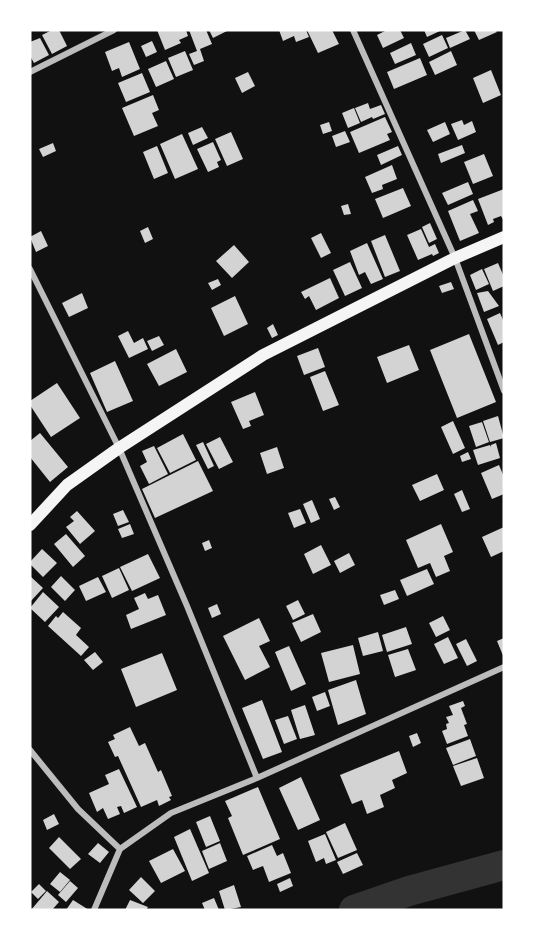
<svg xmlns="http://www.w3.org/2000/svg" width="534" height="940" font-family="'IBM Plex Sans',sans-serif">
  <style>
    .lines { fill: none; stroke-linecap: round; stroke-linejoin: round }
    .river { stroke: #333; stroke-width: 30 }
    .building { fill: #d3d3d3 }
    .minor { stroke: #bcbcbc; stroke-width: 6 }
    .secondary { stroke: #f5f5f5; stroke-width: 12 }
  </style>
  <rect width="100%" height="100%" fill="#111"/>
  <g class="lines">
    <path class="river" d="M354,910L409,891L504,865"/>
  </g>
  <path class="building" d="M52,30H59L67,46L52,54L42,35Z
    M157,30H186L188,36L179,40L181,43L165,50Z
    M189,30H206L212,44L200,49L204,61L194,65L189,54L197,51Z
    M209,30H229L213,38Z
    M279,30H306L309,37L296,42L294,36L283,41Z
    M307,30H332L339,44L318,53Z
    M387,30H400L404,38L383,48L377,35Z
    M424,30H442L427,37Z
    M465,30L470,39L450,48L446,38Z
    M474,30H495L497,32L479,40Z
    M442,35L448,48L429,57L423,44Z
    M40,38L49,55L34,63L30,56V42Z
    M152,41L157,52L146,57L141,46Z
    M129,42L140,69L122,77L119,68L112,71L105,52Z
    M411,43L416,55L395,64L390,53Z
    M185,51L193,70L176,77L168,58Z
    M451,51L457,65L435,75L429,62Z
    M420,58L427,75L394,89L387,72Z
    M166,61L174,79L156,87L148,69Z
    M491,70L501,95L483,103L473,78Z
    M248,72L255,86L242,93L235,78Z
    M142,73L150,92L126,102L118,83Z
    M153,95L159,110L152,113L158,126L134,136L122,108Z
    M368,103L370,109L381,105L385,114L373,119L372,117L361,122L355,108Z
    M354,108L360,123L348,128L342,113Z
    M385,117L392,132L387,134L390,140L359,153L350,132Z
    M462,120L464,125L472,121L476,132L458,140L451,124Z
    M329,122L332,131L323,134L320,125Z
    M445,122L450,134L433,142L427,130Z
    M202,127L208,138L193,145L188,133Z
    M345,131L350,142L336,147L332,136Z
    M231,132L243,159L227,166L215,139Z
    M182,134L198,169L175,179L160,144Z
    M213,142L221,160L217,162L219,167L208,172L197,149Z
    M53,143L56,151L43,157L39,149Z
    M462,145L465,153L441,163L438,154Z
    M157,146L168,173L154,179L143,152Z
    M398,146L402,155L381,165L377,155Z
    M484,154L493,176L473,184L464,162Z
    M392,165L397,179L382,185L383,189L372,193L365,177Z
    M468,182L473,194L448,205L442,193Z
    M403,188L411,206L383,218L375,199Z
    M504,189V221L501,216L493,219L494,222L488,225L478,199Z
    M473,200L478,211L470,214L479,233L460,241L448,211Z
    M348,204L351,214L344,215L341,206Z
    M430,223L437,239L429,243L422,227Z
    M148,227L153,239L145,243L140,231Z
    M421,229L429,247L435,244L439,253L433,256L432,254L418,260L407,235Z
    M41,231L48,246L36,252L30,237Z
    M321,233L331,253L321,258L311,238Z
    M385,235L400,271L385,277L371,241Z
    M367,243L383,279L371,284L365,272L359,275L350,251Z
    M234,245L249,262L232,278L216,261Z
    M350,262L362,288L345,296L333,270Z
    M498,263L504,277V286L493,291L484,269Z
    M482,269L489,284L476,290L470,275Z
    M330,278L339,298L316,310L309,296L305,299L301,292Z
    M218,279L221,285L212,290L208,283Z
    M451,282L454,289L442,293L439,286Z
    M488,291L499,306L484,312L477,293Z
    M82,293L88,308L69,317L62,303Z
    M235,296L248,324L224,336L211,308Z
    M500,313L504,322V342L498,345L487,319Z
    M273,324L278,335L272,338L267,328Z
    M128,331L134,343L143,338L148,349L129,358L118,336Z
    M469,334L496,402L457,418L430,350Z
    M159,336L164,345L152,351L147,341Z
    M409,345L419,370L387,383L377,357Z
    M318,348L325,367L304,375L297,356Z
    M176,349L187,372L159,386L147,364Z
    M115,361L133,401L107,412L90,373Z
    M325,371L339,405L323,411L310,377Z
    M57,383L80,418L51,437L30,405V401Z
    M255,392L264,415L249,421L251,426L243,429L231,402Z
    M498,416L504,438L490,442L483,421Z
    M453,421L465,448L453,454L441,427Z
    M482,422L489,442L476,447L469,426Z
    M40,433L68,467L50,482L30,457V441Z
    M183,434L196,460L170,473L157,448Z
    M220,437L233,462L219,469L206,444Z
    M203,442L214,466L208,469L196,445Z
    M496,443L500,458L478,465L473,450L490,445L491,447V445Z
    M154,446L168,474L149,484L140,466L147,462L142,451Z
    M277,447L284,468L267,474L260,453Z
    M468,452L471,459L462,462L460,456Z
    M198,461L213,491L155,518L142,489Z
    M499,465L504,477V494L492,499L481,473Z
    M437,474L444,490L420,501L412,485Z
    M462,490L470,509L462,512L454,494Z
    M335,497L340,507L334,510L329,499Z
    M312,500L320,519L311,523L303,504Z
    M300,509L306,523L294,528L288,513Z
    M123,510L129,522L118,526L113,514Z
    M77,511L95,531L80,544L66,527L74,521L70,517Z
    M130,524L134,534L122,538L118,529Z
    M441,524L453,552L444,556L450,571L436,577L430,563L418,568L406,540Z
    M504,527V551L491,557L482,537Z
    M66,534L85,556L73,567L54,544Z
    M209,540L212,548L205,551L202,543Z
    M321,545L331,565L313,574L304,554Z
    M42,549L57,563L43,577L30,564V562Z
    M349,553L355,565L340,573L334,561Z
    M148,554L160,578L132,591L120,567Z
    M119,568L129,590L112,598L102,576Z
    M427,569L434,584L407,596L400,580Z
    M30,576L43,588L30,602Z
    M61,576L75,590L65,601L51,587Z
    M98,577L106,592L86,601L79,586Z
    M395,590L399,599L384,605L380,595Z
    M43,592L59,607L45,622L30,608Z
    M145,593L148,599L158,595L166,615L131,629L126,615L139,609L134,598Z
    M298,600L305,614L293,620L286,606Z
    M217,604L221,614L212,618L208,608Z
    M63,612L81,628L76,635L89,647L81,656L48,626L56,616L58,618Z
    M313,614L321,632L301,642L292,623Z
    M443,616L450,630L436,637L429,623Z
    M259,618L270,641L259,646L270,667L245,680L223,636Z
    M406,627L412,644L387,652L382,635Z
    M378,632L383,651L363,656L358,638Z
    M448,637L458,658L444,664L434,644Z
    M504,638V658L497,641Z
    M466,639L477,661L467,666L456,644Z
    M353,645L360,674L329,682L321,653Z
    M289,646L306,684L291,691L275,652Z
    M408,649L416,670L395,677L388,655Z
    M95,652L103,662L93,670L84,660Z
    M162,653L177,690L136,707L121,669Z
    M356,680L366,714L338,725L328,690Z
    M325,692L330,706L317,711L312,697Z
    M262,700L282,752L263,759L242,708Z
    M463,701L465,706L461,708L467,724L464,725L468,736L447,744L442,731L447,729L446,724L449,723L446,717L453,715L449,706Z
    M305,705L315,735L300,739L291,710Z
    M288,716L297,739L284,744L275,720Z
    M130,727L139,746L145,743L158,772L161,770L172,796L169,797L171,800L159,806L157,800L141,807L118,756L115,757L108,742L115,739L113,735Z
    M417,733L421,743L413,747L409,736Z
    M470,739L476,756L453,765L446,748Z
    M399,751L407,773L392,780L395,788L380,795L384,807L367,814L362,800L352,804L340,775Z
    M477,758L484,778L461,786L453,766Z
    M119,769L137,807L124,813L121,806L117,807L120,814L108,819L103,808L97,812L89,793L109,784L105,775Z
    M301,777L320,820L298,830L279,788Z
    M258,787L280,839L243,855L228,818L232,816L225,801Z
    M54,814L59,824L47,830L43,820Z
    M210,816L220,841L206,847L196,822Z
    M345,823L357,850L338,858L326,832Z
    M190,829L209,873L192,881L174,837Z
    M325,834L336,860L326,864L324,858L316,862L308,841Z
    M59,837L81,859L70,869L49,848Z
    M98,843L109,852L100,863L88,854Z
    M220,843L227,861L209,869L202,851Z
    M272,845L277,856L283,853L291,873L269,882L263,866L253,870L247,856Z
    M173,849L185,871L161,883L149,861Z
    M357,853L363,865L343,874L337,862Z
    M60,872L70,880L60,892L50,884Z
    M141,877L155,891L143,903L129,890Z
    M290,878L293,886L280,892L277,884Z
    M70,881L78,888L66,902L58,895Z
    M39,884L46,891L38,899L31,892Z
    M234,885L241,907L225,910L219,891Z
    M47,891L59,902L52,910H31Z
    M214,898L219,910H205L202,903Z
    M73,900L89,910H66Z
    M130,900L148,907L146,910H125Z"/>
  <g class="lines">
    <path class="minor" d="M353,30L455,258L504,391
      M30,72L114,30
      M30,269L119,448L187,606L257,778
      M30,750L78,809L120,849
      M94,910L120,849L171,813L257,778L504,667"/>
    <path class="secondary" d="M30,525L67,485L119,448L263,355L455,258L504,237"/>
  </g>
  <rect width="534" height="940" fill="none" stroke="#ffffff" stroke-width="63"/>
</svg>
